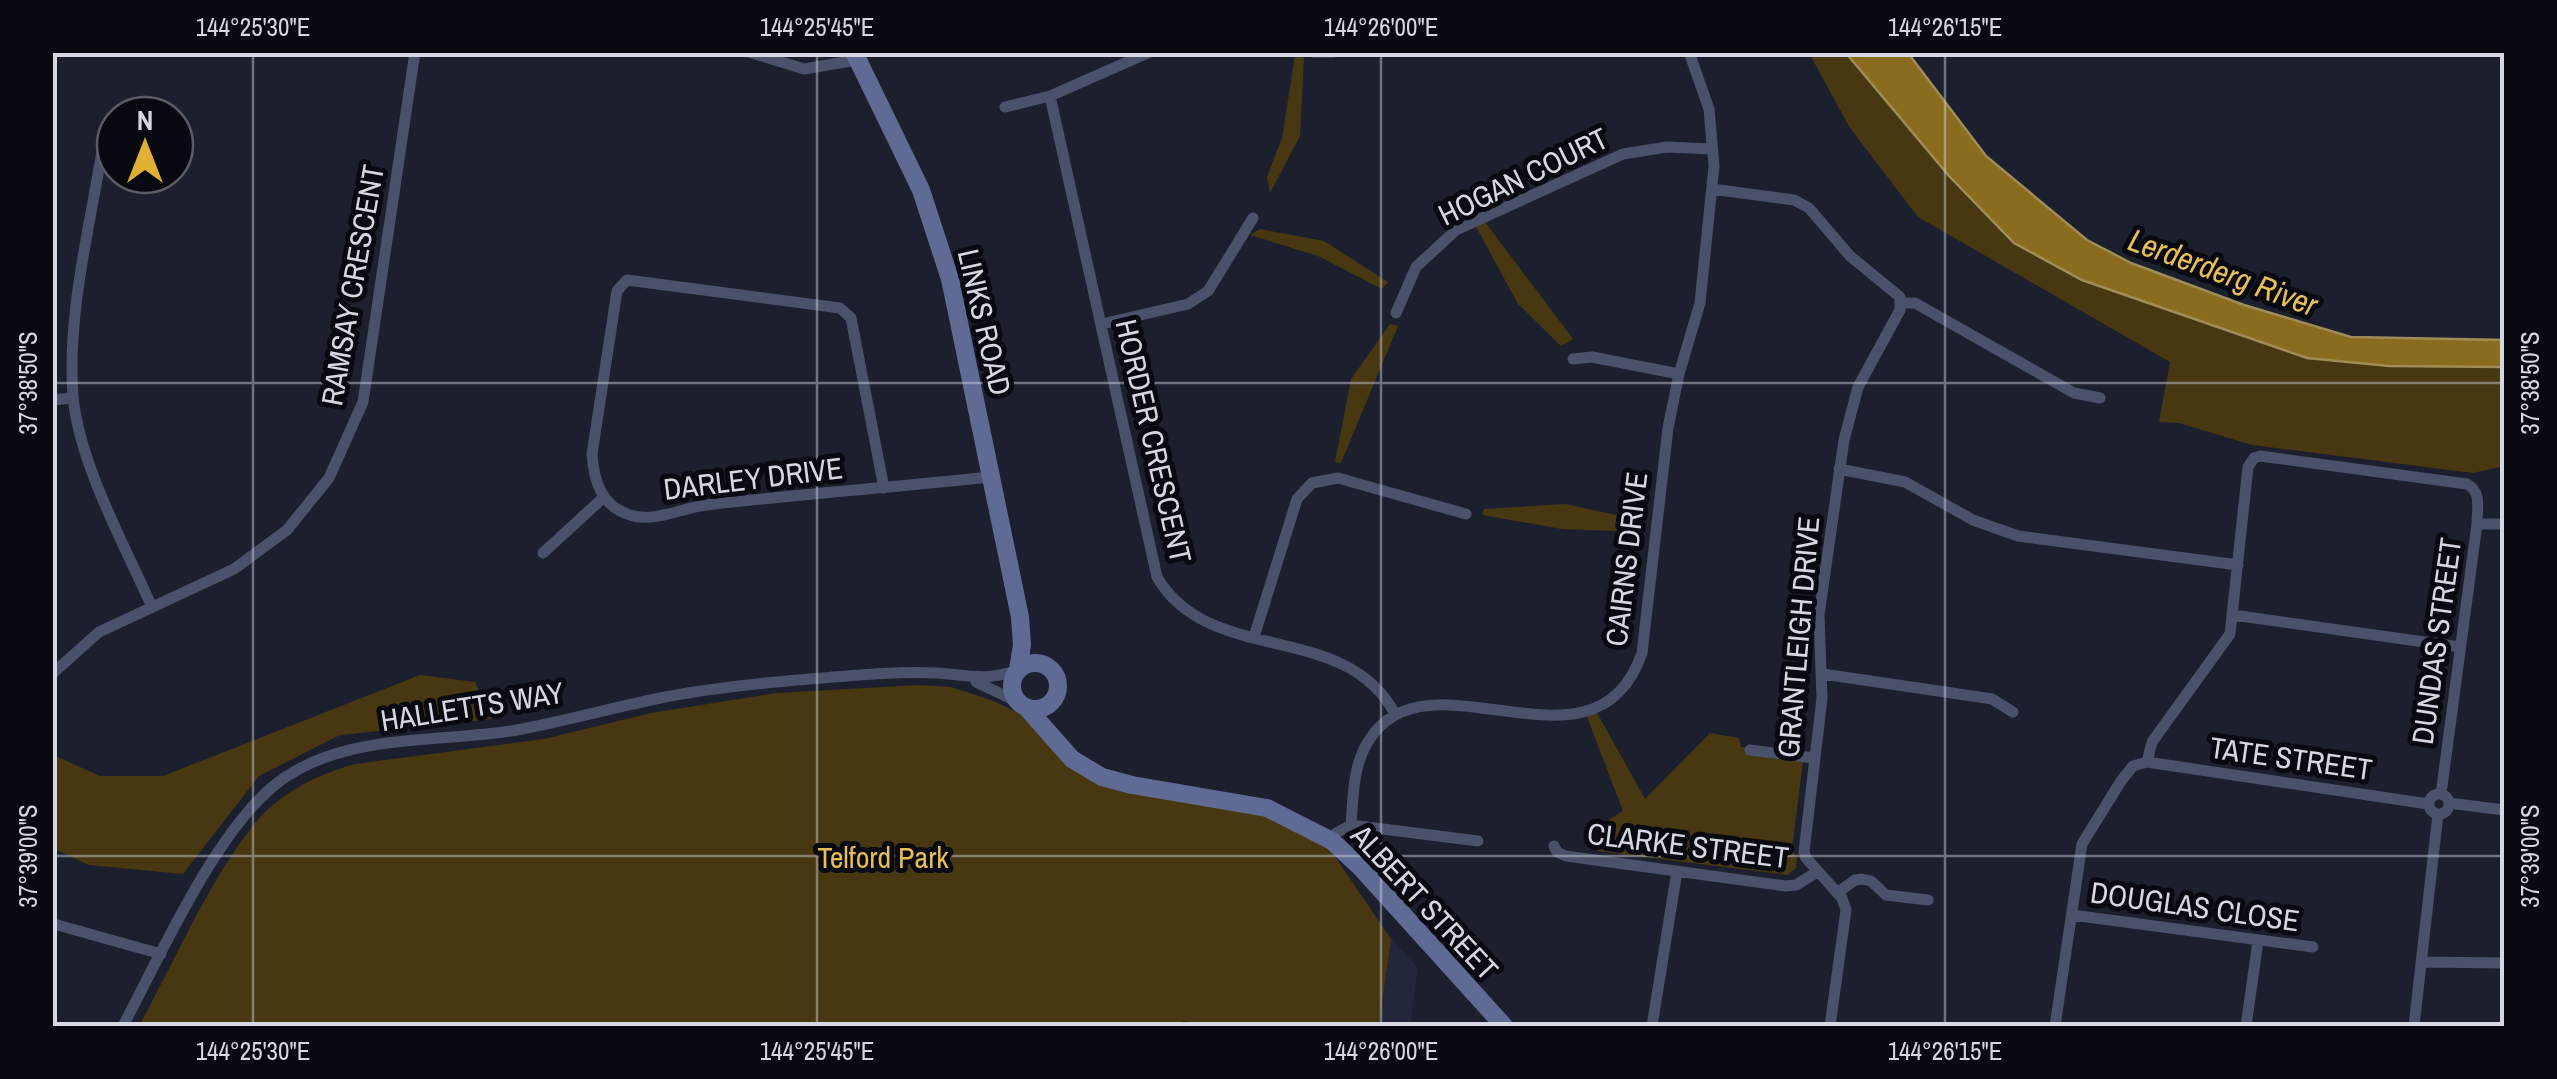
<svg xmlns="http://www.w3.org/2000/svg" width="2557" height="1079" font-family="'Archivo Narrow',sans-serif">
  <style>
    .built { fill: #22273b }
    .green { fill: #473811 }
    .water { fill: #896c1e; stroke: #a08c59; stroke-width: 2.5 }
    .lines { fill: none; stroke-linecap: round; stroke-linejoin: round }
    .street { stroke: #49516b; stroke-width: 11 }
    .secondary { stroke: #5f6b95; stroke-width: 18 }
    .ticks { fill: none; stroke: #d5d8e2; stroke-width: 2.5; stroke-opacity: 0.45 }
    .labels { text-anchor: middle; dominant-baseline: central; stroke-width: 10; stroke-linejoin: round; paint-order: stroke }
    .street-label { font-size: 30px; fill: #d5d8e2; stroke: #090a11 }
    .park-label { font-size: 30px; fill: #e7bd57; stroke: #090a11 }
    .water-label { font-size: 32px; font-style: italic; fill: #e8be58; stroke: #090a11 }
    .neatline { fill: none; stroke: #d5d8e2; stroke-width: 4 }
    .ticks-label { font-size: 25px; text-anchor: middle; fill: #d5d8e2 }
  </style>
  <rect width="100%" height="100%" fill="#1c202e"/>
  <path class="built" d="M1391,939L1418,968L1410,1026H1379Z"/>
  <path class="green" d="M1809,53H1846L1949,176L2014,243L2186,316L2307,358L2504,367V466L2473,473L2252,445L2179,423L2159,422L2170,362L1918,217L1850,128Z
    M1295,56L1304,57L1300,136L1270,193L1267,177L1282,138Z
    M1482,218L1573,339L1561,346L1518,304L1474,223Z
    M1260,229L1324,241L1388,282L1382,289L1318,256L1250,235Z
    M1390,324L1398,326L1341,463L1335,462L1351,379Z
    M1565,504L1644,521L1641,532L1562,529L1482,515L1484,509Z
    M420,675L475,682L493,719L340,735L259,776L183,874L89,865L53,848V755L100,776H163Z
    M919,685L951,687L994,701L1018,713L1034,723L1068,766L1251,809L1329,848L1391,939L1379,1026H1227L1183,1021L1181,1026H139C175,961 206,886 252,827C277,794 316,775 355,764L544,739L651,713L776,693Z
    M1596,711L1645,799L1710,733L1739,738L1741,747L1791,752L1803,761L1792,849L1797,858L1796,868L1788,875L1597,851L1599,826L1623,811L1586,714Z"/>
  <path class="water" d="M1846,53H1908L1986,156L2087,240L2131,263L2244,305L2351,337L2504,340V367L2389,366L2307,358L2082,280L2014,243L1949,176Z"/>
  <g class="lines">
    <path class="street" d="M749,52L804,69L857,60
      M1314,52H1333
      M1050,96L1157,577C1209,667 1345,619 1395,714
      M1005,107L1050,96L1150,52
      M102,151C89,231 67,315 73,396C79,463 124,544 151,605
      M1712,189L1794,200L1809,208L1850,256L1900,297V310L1858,387L1844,440L1819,615L1822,698L1804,852L1806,858L1842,898L1846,910L1830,1026
      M1900,303H1915L2074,393L2100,398
      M1396,313L1416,267L1456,230L1623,154L1667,147L1712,149
      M1102,324L1188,304L1208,291L1253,218
      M1573,359L1592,357L1679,374
      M52,400L73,398
      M1839,469L1905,482L1973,520L2018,536L2238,565
      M884,488L851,318L840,308L627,280L617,291L592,454C594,481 601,506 630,515C653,523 682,508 706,505C801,494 896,487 991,477
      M2477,524H2504
      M543,553L604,497
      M2233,615L2460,647
      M1254,637L1297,499L1312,483L1338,478L1466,514
      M52,674L99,632L234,569L287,530L329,478L363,402L415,52
      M1823,674L1979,697L1992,699L2013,712
      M976,682L1018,702
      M1750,750L1815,758
      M2147,762L2428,804
      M2429 804a10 10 0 1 1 20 0a10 10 0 1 1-20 0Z
      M2449,803L2504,810
      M1351,825L1478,841
      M1332,841L1336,833L1351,825C1353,800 1353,771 1364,749C1419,636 1594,793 1642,653L1668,428L1679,374L1700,303L1714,166L1709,109L1689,52
      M1554,846L1557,852L1566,856L1786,886L1796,885L1817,872
      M1837,893L1855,880L1862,879L1871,881L1886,895L1928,900
      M2072,915L2313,947
      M54,924L161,954
      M2423,962L2504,963
      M123,1026C160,956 212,840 270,789C336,731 435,744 517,730C566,721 615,707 665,697C717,687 770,682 823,678C860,675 899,671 936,673C969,675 984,682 1018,670
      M1652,1026L1677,871
      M2055,1026L2082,844L2121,781L2133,766L2147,762L2152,742L2230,634L2248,467L2254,458L2260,456L2467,484C2482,492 2477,508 2477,524L2441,794
      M2246,1026L2258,941
      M2414,1026L2438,814"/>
    <path class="secondary" d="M854,52L921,190L950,279L1020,617L1022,645L1018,670
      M1012 686a23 23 0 1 1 46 0a23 23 0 1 1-46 0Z
      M1026,707L1072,759L1102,777L1132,785L1267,808L1332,841L1361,868L1504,1026"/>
  </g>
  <path class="ticks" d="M253,52V1026M817,52V1026M1381,52V1026M1945,52V1026M52,383H2504M52,856H2504"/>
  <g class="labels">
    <g class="street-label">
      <text transform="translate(1523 176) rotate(-26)">HOGAN COURT</text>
      <text transform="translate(352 285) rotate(-80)">RAMSAY CRESCENT</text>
      <text transform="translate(985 322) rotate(77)">LINKS ROAD</text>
      <text transform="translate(1154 441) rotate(77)">HORDER CRESCENT</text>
      <text transform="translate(753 478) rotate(-7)">DARLEY DRIVE</text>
      <text transform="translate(1626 559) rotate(-83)">CAIRNS DRIVE</text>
      <text transform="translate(1798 637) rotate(-85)">GRANTLEIGH DRIVE</text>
      <text transform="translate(2436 641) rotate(-82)">DUNDAS STREET</text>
      <text transform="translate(472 706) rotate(-9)">HALLETTS WAY</text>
      <text transform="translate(2291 758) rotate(8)">TATE STREET</text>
      <text transform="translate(1688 845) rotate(7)">CLARKE STREET</text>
      <text transform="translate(1425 902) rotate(47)">ALBERT STREET</text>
      <text transform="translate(2195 906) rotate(8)">DOUGLAS CLOSE</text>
    </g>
    <g class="park-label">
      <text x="883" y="857">Telford Park</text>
    </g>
    <g class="water-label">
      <text transform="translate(2223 272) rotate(20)">Lerderderg River</text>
    </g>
  </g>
  <rect width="2557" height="1079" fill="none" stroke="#090a11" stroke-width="110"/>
  <g transform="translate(145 145)"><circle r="48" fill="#090a11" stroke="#5b5c65" stroke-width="2.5"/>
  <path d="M0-8L18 38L0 25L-18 38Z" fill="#dfb034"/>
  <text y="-15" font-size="28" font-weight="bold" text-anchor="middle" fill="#d5d8e2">N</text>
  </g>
  <rect x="55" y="55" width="2447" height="969" class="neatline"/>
  <g class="ticks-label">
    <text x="253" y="36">144°25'30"E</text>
    <text x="817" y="36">144°25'45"E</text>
    <text x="1381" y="36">144°26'00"E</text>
    <text x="1945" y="36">144°26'15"E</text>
    <text transform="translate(28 383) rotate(-90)" y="9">37°38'50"S</text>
    <text transform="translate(2530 383) rotate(-90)" y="9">37°38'50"S</text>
    <text transform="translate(28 856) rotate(-90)" y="9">37°39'00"S</text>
    <text transform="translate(2530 856) rotate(-90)" y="9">37°39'00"S</text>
    <text x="253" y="1060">144°25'30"E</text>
    <text x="817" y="1060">144°25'45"E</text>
    <text x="1381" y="1060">144°26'00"E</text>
    <text x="1945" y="1060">144°26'15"E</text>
  </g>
</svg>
